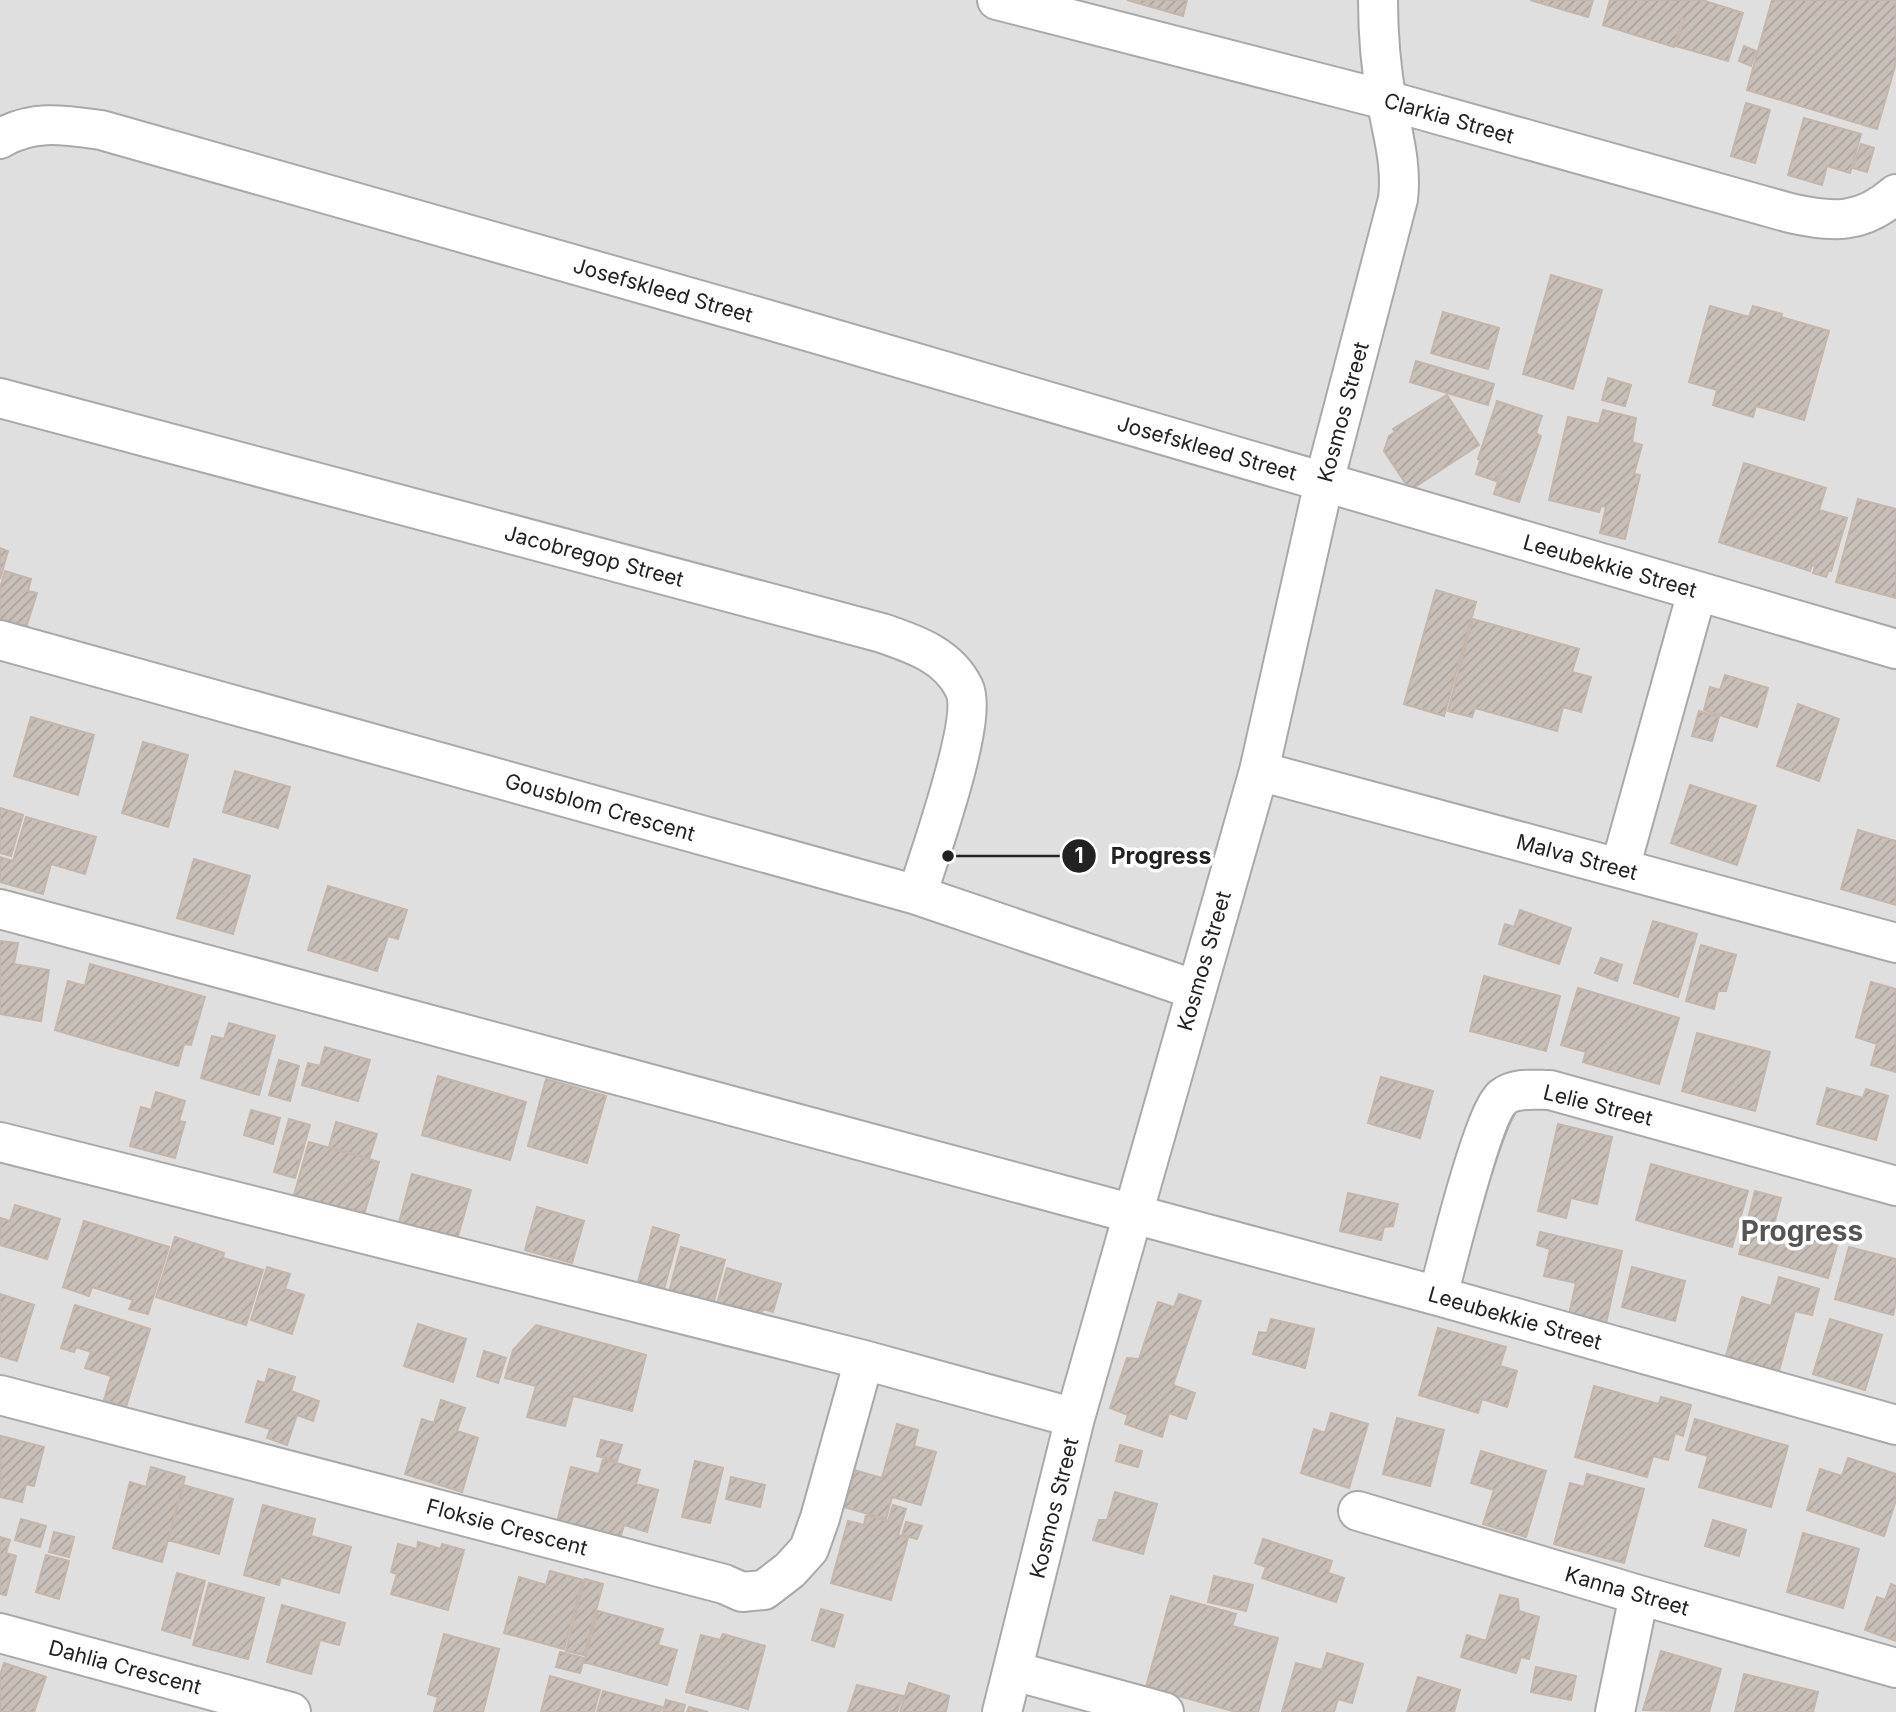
<svg xmlns="http://www.w3.org/2000/svg" width="1896" height="1712" font-family="Inter,sans-serif">
  <style>
    .residential { fill: #e0dfdf }
    .building { fill: url(#building-hatch); stroke: #c4b6ab; stroke-width: 2 }
    .lines { fill: none; stroke-linecap: round; stroke-linejoin: round }
    .minor-casing { stroke: #a9a9a9; stroke-width: 42 }
    .minor { stroke: #fff; stroke-width: 38 }
    .labels { text-anchor: middle; dominant-baseline: central; stroke-width: 7; stroke-linejoin: round; paint-order: stroke }
    .street-label { font-size: 21px; fill: #222; stroke: #fff }
    .district-label { font-size: 28px; font-weight: bold; fill: #555; stroke: #fff }
    .leader { fill: none; stroke: #222; stroke-width: 2.5 }
    .callout-dot { fill: #222; stroke: #fff; stroke-width: 2.5 }
    .mark-label { font-size: 21px; text-anchor: middle; font-weight: bold; fill: #fff }
    .callout-label { font-size: 23px; text-anchor: middle; font-weight: bold; fill: #222; stroke: #fff; stroke-width: 7; stroke-linejoin: round; paint-order: stroke }
  </style>
  <defs>
    <pattern id="building-hatch" width="6" height="6" patternUnits="userSpaceOnUse" patternTransform="scale(1.75)"><rect width="6" height="6" fill="#c7bfb8"/><path d="M-1 1l2-2M0 6l6-6M5 7l2-2" fill="none" stroke="#aba49e"/></pattern>
  </defs>
  <rect width="100%" height="100%" fill="#f2efe9"/>
  <path class="residential" d="M0,0H1896V1712H0Z"/>
  <path class="building" d="M1127,0H1187L1183,16Z
    M1530,0H1593L1588,17Z
    M1610,0H1702L1743,13L1728,61L1676,46L1684,20L1682,18L1674,47L1603,25Z
    M1772,0H1896V63L1877,129L1747,90Z
    M1744,46L1756,51L1751,66L1739,61Z
    M1746,103L1770,110L1755,163L1731,156Z
    M1804,118L1861,134L1850,173L1827,166L1822,185L1788,175Z
    M1861,144L1874,148L1867,172L1853,168Z
    M1551,275L1602,290L1573,389L1523,374Z
    M1710,306L1749,317L1753,306L1782,314L1781,317L1829,331L1804,420L1756,406L1753,417L1713,405L1717,390L1689,382Z
    M1443,312L1499,328L1488,369L1431,353Z
    M1416,361L1494,384L1488,405L1410,382Z
    M1608,378L1631,385L1625,406L1602,400Z
    M1447,395L1479,445L1410,490L1384,451L1389,436L1395,432L1393,429Z
    M1497,401L1542,416L1536,433L1541,436L1519,502L1494,494L1501,472H1500L1496,481L1476,474L1480,460L1478,459Z
    M1603,410L1636,418L1632,442L1642,445L1634,474L1640,475L1625,539L1600,533L1606,507L1601,506L1599,512L1549,500L1568,417L1599,424Z
    M1744,463L1826,488L1819,510L1847,518L1831,571L1829,570L1826,577L1813,573L1815,566L1812,565L1810,571L1719,542Z
    M1858,499L1896,509V598L1836,582Z
    M0,548L8,551L0,579Z
    M5,571L31,579L28,591L37,593L24,634L0,627V588Z
    M1436,590L1476,602L1444,716L1404,704Z
    M1473,619L1579,649L1572,672L1591,677L1581,712L1563,707L1557,731L1475,708L1472,717L1448,711Z
    M1725,675L1768,688L1757,727L1704,710L1710,687L1720,690Z
    M1798,704L1839,719L1819,781L1777,766Z
    M1699,711L1719,717L1712,741L1692,736Z
    M31,717L94,735L78,795L14,776Z
    M143,742L188,755L168,827L122,813Z
    M235,771L290,787L278,828L223,812Z
    M1690,785L1756,806L1737,865L1671,843Z
    M0,808L23,815L11,856L0,853Z
    M26,817L96,837L85,874L51,864L43,894L0,882V857L13,861Z
    M1858,830L1896,841V905L1841,889Z
    M194,859L250,876L233,934L177,918Z
    M328,886L407,910L398,939L388,936L377,971L308,950Z
    M1520,910L1571,928L1559,964L1499,944L1505,924L1514,927Z
    M1653,921L1697,934L1678,997L1634,983Z
    M0,941L18,943L14,964L49,970L41,1021L0,1014Z
    M1701,945L1736,955L1726,991H1718L1714,1009L1686,1001Z
    M1601,958L1622,965L1617,981L1595,973Z
    M90,964L205,997L191,1045L184,1044L178,1066L55,1030L68,981L85,986Z
    M1484,976L1560,996L1546,1051L1470,1031Z
    M1871,982L1896,989V1072L1871,1065L1877,1044L1856,1037Z
    M1578,988L1679,1018L1659,1084L1583,1062L1586,1052L1561,1045Z
    M229,1023L275,1036L259,1095L201,1078L212,1036L224,1039Z
    M1697,1033L1770,1052L1755,1111L1682,1091Z
    M325,1047L370,1060L358,1101L302,1085L308,1063L320,1066Z
    M279,1060L299,1066L290,1101L269,1095Z
    M438,1076L526,1102L510,1160L422,1135Z
    M1381,1077L1433,1091L1420,1138L1368,1123Z
    M546,1079L606,1096L587,1163L528,1146Z
    M1827,1088L1863,1098L1866,1089L1888,1096L1876,1140L1817,1124Z
    M156,1092L185,1101L179,1121L185,1122L175,1158L130,1146L141,1107L151,1110Z
    M251,1110L280,1118L273,1144L244,1135Z
    M289,1119L310,1125L295,1178L274,1172Z
    M336,1122L377,1134L369,1159L329,1147Z
    M1558,1124L1612,1137L1597,1204L1571,1198L1566,1218L1538,1211Z
    M309,1142L379,1162L364,1215L294,1195Z
    M1651,1164L1748,1191L1732,1247L1636,1220Z
    M412,1174L471,1190L455,1247L397,1230Z
    M1755,1191L1781,1198L1771,1236L1809,1245L1814,1228L1840,1235L1828,1278L1739,1254Z
    M1348,1193L1398,1204L1393,1226L1384,1227L1381,1240L1340,1231Z
    M15,1205L60,1219L47,1259L0,1245L1,1218L10,1221Z
    M537,1207L584,1221L572,1263L525,1250Z
    M84,1221L169,1247L148,1314L129,1309L133,1300L92,1287L89,1296L63,1287Z
    M653,1227L679,1235L662,1296L636,1289Z
    M1540,1232L1622,1251L1605,1328L1568,1319L1576,1283L1544,1276L1550,1249L1537,1245Z
    M175,1237L224,1253L223,1258L263,1270L246,1325L156,1297Z
    M681,1247L725,1260L711,1312L667,1299Z
    M1849,1247L1896,1259V1303L1893,1315L1835,1299Z
    M267,1267L290,1274L285,1289L304,1295L292,1334L251,1320Z
    M1632,1267L1685,1281L1675,1321L1622,1307Z
    M727,1268L781,1284L773,1312L763,1309L759,1324L715,1311Z
    M1779,1277L1819,1289L1812,1315L1795,1311L1778,1375L1725,1360L1742,1297L1771,1306Z
    M0,1294L34,1305L17,1361L0,1356Z
    M1179,1294L1201,1301L1173,1385L1195,1393L1186,1419L1169,1413L1162,1437L1125,1424L1128,1415L1110,1408L1127,1358L1139,1359L1158,1302L1174,1307Z
    M75,1305L150,1329L126,1407L104,1400L111,1376L85,1368L91,1352L76,1347L74,1352L61,1348Z
    M1271,1319L1314,1329L1305,1368L1253,1354L1259,1332L1267,1333Z
    M1830,1319L1882,1335L1865,1390L1813,1374Z
    M418,1324L466,1339L453,1382L404,1366Z
    M536,1325L646,1355L632,1411L573,1396L565,1426L527,1417L536,1386L505,1378L513,1350Z
    M1438,1328L1506,1347L1500,1366L1517,1371L1507,1407L1482,1399L1478,1413L1419,1395Z
    M484,1351L506,1358L498,1383L477,1376Z
    M269,1369L295,1377L291,1391L319,1401L313,1421L297,1415L287,1445L267,1438L270,1429L246,1422L258,1381L265,1383Z
    M1594,1386L1659,1404L1661,1397L1691,1405L1683,1436L1675,1433L1668,1460L1653,1456L1647,1477L1575,1457Z
    M441,1400L465,1408L457,1431L478,1438L462,1492L405,1474L422,1419L434,1423Z
    M1331,1413L1368,1424L1349,1488L1301,1473L1314,1429L1325,1433Z
    M1397,1418L1444,1430L1430,1486L1383,1474Z
    M1695,1419L1788,1446L1771,1507L1699,1487L1708,1456L1686,1450Z
    M897,1424L918,1430L914,1446L936,1452L921,1505L892,1497L886,1519L844,1507L854,1470L882,1478Z
    M1,1436L44,1447L34,1486L26,1484L22,1502L0,1497Z
    M601,1440L622,1445L617,1461L597,1456Z
    M1120,1445L1142,1451L1138,1467L1116,1461Z
    M1481,1451L1546,1471L1526,1537L1483,1524L1494,1490L1471,1483Z
    M1848,1458L1896,1474V1500L1884,1536L1807,1510L1820,1469L1842,1476Z
    M603,1459L640,1470L636,1484L658,1490L647,1532L624,1525L620,1539L557,1522L571,1467L599,1474Z
    M695,1461L723,1468L710,1523L682,1517Z
    M151,1467L185,1477L162,1562L113,1548L130,1482L146,1487Z
    M1587,1474L1644,1489L1624,1563L1554,1544L1570,1483L1584,1487Z
    M731,1477L765,1485L760,1507L726,1499Z
    M183,1485L233,1499L219,1554L168,1540Z
    M1115,1492L1157,1504L1143,1554L1093,1540L1099,1520H1107Z
    M263,1505L315,1519L311,1536L351,1547L339,1593L281,1577L279,1585L244,1575Z
    M893,1505L906,1509L898,1535L908,1538L891,1600L831,1583L848,1521L864,1525L866,1515L888,1521Z
    M21,1519L46,1526L40,1547L15,1540Z
    M1713,1520L1746,1530L1739,1556L1705,1546Z
    M906,1522L922,1526L917,1539L902,1535Z
    M54,1532L74,1537L69,1557L49,1552Z
    M1803,1533L1859,1549L1843,1608L1787,1592Z
    M0,1537L10,1540L6,1553L16,1556L6,1595L0,1594Z
    M1263,1539L1332,1561L1328,1573L1344,1578L1336,1602L1262,1578L1266,1567L1255,1563Z
    M418,1542L441,1549L442,1544L464,1550L448,1610L391,1594L397,1574L391,1572L398,1544L417,1549Z
    M46,1555L69,1561L59,1599L36,1592Z
    M550,1571L583,1580L564,1649L504,1633L519,1577L546,1585Z
    M177,1573L205,1581L190,1638L162,1630Z
    M1214,1576L1253,1585L1246,1611L1208,1602Z
    M585,1579L603,1584L584,1655L566,1651Z
    M209,1583L264,1598L248,1659L193,1645Z
    M1891,1584L1896,1586V1641L1865,1630L1877,1597L1885,1600Z
    M1500,1595L1518,1599L1519,1611L1539,1617L1529,1659L1521,1657L1516,1673L1461,1657L1467,1635L1486,1641Z
    M1171,1596L1236,1614L1232,1626L1278,1638L1258,1712H1236L1146,1687Z
    M282,1605L345,1623L339,1645L320,1640L311,1674L267,1662Z
    M821,1609L843,1615L834,1647L812,1640Z
    M598,1611L663,1629L658,1645L677,1650L667,1685L584,1662Z
    M444,1634L499,1649L483,1712H434L438,1697L428,1694Z
    M723,1634L765,1646L748,1709L686,1692L701,1635L720,1640Z
    M1661,1651L1721,1669L1709,1712L1643,1710Z
    M560,1652L584,1658L580,1673L556,1667Z
    M1327,1653L1363,1664L1352,1703L1338,1699L1334,1712H1282L1296,1663L1322,1670Z
    M4,1663L46,1677L34,1712H0V1675Z
    M1536,1667L1576,1676L1571,1700L1531,1692Z
    M1744,1674L1818,1692L1813,1712H1735Z
    M550,1676L600,1690L594,1712H541Z
    M1418,1677L1460,1690L1454,1712H1407Z
    M909,1683L949,1696L946,1712H900Z
    M857,1685L903,1696L897,1712H848Z
    M603,1691L662,1707L660,1712H597Z
    M666,1700L685,1705L683,1712H663Z
    M689,1707L708,1712H687Z"/>
  <g class="lines">
    <defs>
      <path id="minor" d="M997,0L1386,100L1790,213C1833,223 1862,224 1896,194
        M0,139C32,119 65,125 101,130L776,322L1896,649
        M0,398L882,633C914,644 948,655 964,688C979,719 929,856 917,895
        M0,640L917,895L1196,990
        M1259,771L1896,943
        M1620,868L1697,592
        M0,909L1438,1296L1896,1425
        M0,1142L864,1360L1075,1418
        M1438,1296C1447,1262 1483,1113 1503,1097C1516,1087 1535,1090 1550,1090L1896,1186
        M0,1395L724,1584L742,1592L764,1590L790,1570L809,1549L820,1518L864,1360
        M1358,1511L1639,1595L1896,1668
        M0,1633L291,1712
        M1014,1671L1164,1712
        M1002,1712L1075,1418L1259,771L1324,482L1398,199C1402,165 1393,136 1387,103C1381,69 1378,34 1378,0
        M1615,1712L1639,1595"/>
    </defs>
    <use href="#minor" class="minor-casing"/>
    <use href="#minor" class="minor"/>
  </g>
  <g class="labels">
    <g class="street-label">
      <text transform="translate(1449 118) rotate(16)">Clarkia Street</text>
      <text transform="translate(663 290) rotate(16)">Josefskleed Street</text>
      <text transform="translate(1343 412) rotate(-75)">Kosmos Street</text>
      <text transform="translate(1207 448) rotate(16)">Josefskleed Street</text>
      <text transform="translate(594 556) rotate(15)">Jacobregop Street</text>
      <text transform="translate(1610 566) rotate(16)">Leeubekkie Street</text>
      <text transform="translate(600 807) rotate(16)">Gousblom Crescent</text>
      <text transform="translate(1577 857) rotate(15)">Malva Street</text>
      <text transform="translate(1204 961) rotate(-74)">Kosmos Street</text>
      <text transform="translate(1598 1105) rotate(14)">Lelie Street</text>
      <text transform="translate(1515 1318) rotate(16)">Leeubekkie Street</text>
      <text transform="translate(1054 1508) rotate(-76)">Kosmos Street</text>
      <text transform="translate(507 1527) rotate(15)">Floksie Crescent</text>
      <text transform="translate(1627 1591) rotate(16)">Kanna Street</text>
      <text transform="translate(125 1667) rotate(15)">Dahlia Crescent</text>
    </g>
    <g class="district-label">
      <text x="1802" y="1231">Progress</text>
    </g>
  </g>
  <path class="leader" d="M948 856L1079 856"/>
  <g class="callout-dot">
    <circle cx="948" cy="856" r="7"/>
    <circle cx="1079" cy="856" r="18"/>
  </g>
  <g class="mark-label">
    <text x="1079" y="863">1</text>
  </g>
  <g class="callout-label">
    <text x="1161" y="864">Progress</text>
  </g>
</svg>
